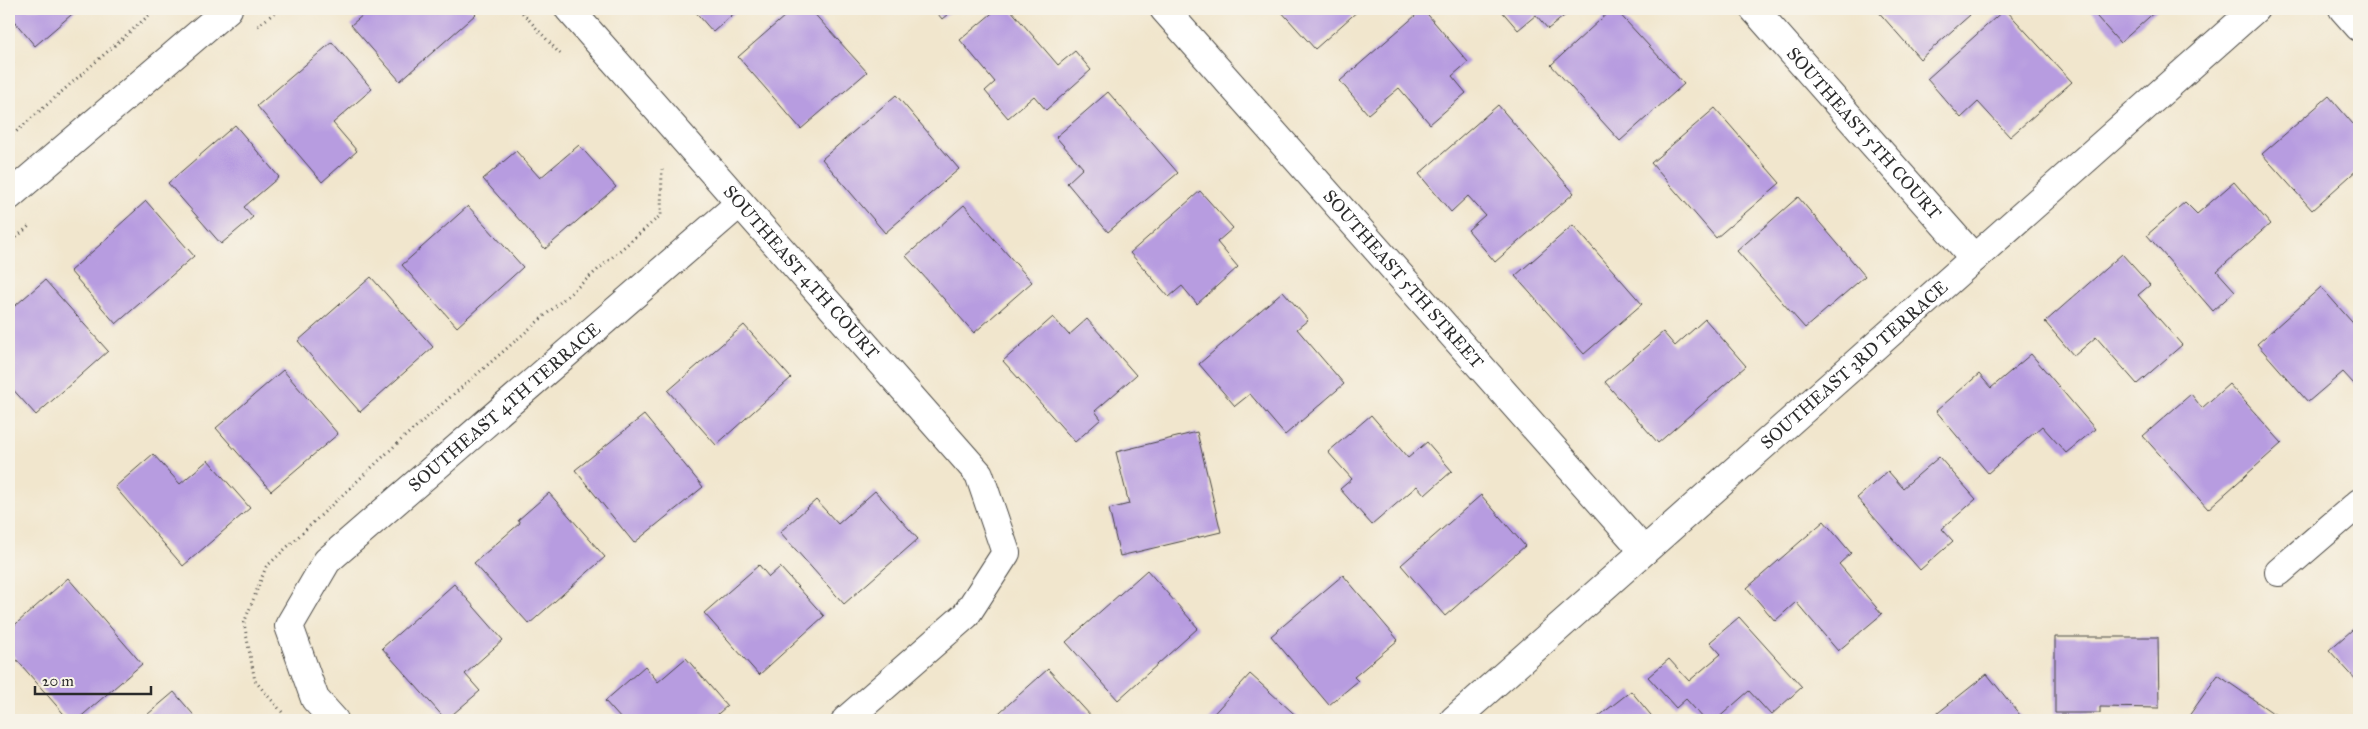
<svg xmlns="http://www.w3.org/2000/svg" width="2368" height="729" font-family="'IM FELL Great Primer',serif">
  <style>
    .building { fill: #b79ce0 }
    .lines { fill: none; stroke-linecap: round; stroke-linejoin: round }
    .minor-casing { stroke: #494743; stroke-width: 30 }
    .path { stroke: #494743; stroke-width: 3; stroke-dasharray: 1 4; stroke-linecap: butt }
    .minor { stroke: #fff; stroke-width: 28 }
    .labels { text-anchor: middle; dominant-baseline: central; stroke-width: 5; stroke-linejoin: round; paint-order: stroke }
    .street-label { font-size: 18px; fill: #2b2b2b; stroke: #f7f3e8 }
  </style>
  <rect width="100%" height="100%" fill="#f7f3e8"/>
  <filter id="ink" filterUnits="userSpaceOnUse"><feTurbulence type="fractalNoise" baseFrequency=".02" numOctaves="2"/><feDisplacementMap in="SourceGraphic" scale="10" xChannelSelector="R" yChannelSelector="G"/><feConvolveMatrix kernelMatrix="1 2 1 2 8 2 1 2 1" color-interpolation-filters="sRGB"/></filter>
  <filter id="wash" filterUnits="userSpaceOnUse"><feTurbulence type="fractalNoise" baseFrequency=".0096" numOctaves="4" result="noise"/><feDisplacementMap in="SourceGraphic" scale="20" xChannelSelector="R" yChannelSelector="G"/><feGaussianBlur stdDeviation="1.12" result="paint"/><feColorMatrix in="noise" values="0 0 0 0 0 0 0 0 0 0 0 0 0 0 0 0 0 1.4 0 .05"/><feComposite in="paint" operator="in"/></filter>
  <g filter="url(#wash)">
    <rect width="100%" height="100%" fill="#f1e6cd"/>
    <g id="blocks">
      <path class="building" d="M9,9H78L35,46L9,15Z
        M370,9H471L476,14L400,81L351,25Z
        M693,9H739L713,32Z
        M793,9H810L867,72L801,129L738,57Z
        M934,9H954L942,19Z
        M997,9H1010L1058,65L1075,51L1091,70L1046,110L1034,96L1008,118L985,91L995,82L960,40Z
        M1279,9H1360L1315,49Z
        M1423,9L1468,62L1452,76L1466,93L1430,124L1399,88L1368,114L1340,81Z
        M1500,9H1573L1548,29L1536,15L1518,30Z
        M1612,9H1615L1684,84L1620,141L1551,65Z
        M1876,9H1965L1970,15L1920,59Z
        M2005,9L2072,82L2010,137L1978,102L1961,118L1927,79Z
        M2090,9H2158L2120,43Z
        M332,42L372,89L333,123L357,151L322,182L257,106Z
        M9,58L14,64L9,69Z
        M1108,92L1178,173L1108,232L1067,183L1083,168L1056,137Z
        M896,95L959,169L885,233L822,159Z
        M2329,96L2359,131V168L2312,210L2262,154Z
        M1498,105L1574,193L1495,262L1468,230L1485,215L1468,196L1451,212L1419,174Z
        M1715,108L1780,183L1716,238L1651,163Z
        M235,125L279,177L244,207L253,217L221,244L168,183Z
        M579,145L616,187L545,249L483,179L516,151L540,178Z
        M2234,182L2270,224L2217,271L2235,291L2213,311L2147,235L2185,202L2197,214Z
        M1200,191L1233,228L1217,242L1238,267L1197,304L1182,286L1169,297L1130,253Z
        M1798,197L1865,276L1805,328L1737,251Z
        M146,201L194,256L116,324L70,271L116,231L115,229Z
        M964,205L1032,282L974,333L906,256Z
        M468,206L523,267L457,327L402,265Z
        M1573,225L1642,304L1584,354L1515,276Z
        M2122,254L2150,285L2138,295L2182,345L2137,384L2096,337L2074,356L2045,322Z
        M371,277L433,347L360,412L298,341Z
        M45,280L108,351L36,415L9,385V311Z
        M2321,287L2359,330V380L2354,384L2343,372L2308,402L2257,344Z
        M1283,291L1308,320L1297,329L1344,384L1285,435L1250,394L1235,406L1199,364Z
        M1053,317L1069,335L1087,319L1136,375L1095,411L1101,419L1075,442L1003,361Z
        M1705,319L1746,366L1658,443L1605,382L1663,332L1675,346Z
        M744,325L791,378L716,445L668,391Z
        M2031,354L2095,429L2066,453L2042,426L1988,473L1936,411L1979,374L1991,388Z
        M283,370L338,434L271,491L216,428Z
        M2229,384L2282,443L2208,509L2143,436L2191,394L2202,408Z
        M644,415L703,487L634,543L575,470Z
        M1371,415L1408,458L1427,442L1452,471L1425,495L1417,486L1372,525L1340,489L1352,479L1328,452Z
        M1197,432L1221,532L1120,556L1109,509L1129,504L1116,452Z
        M153,454L180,484L208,460L250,508L183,566L115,487Z
        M1939,457L1976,499L1942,529L1953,541L1920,570L1857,498L1888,471L1903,488Z
        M875,491L918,539L844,604L780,532L816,500L838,524Z
        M549,493L605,557L529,624L474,563L520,523L518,520Z
        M1481,495L1525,546L1445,616L1401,565Z
        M1824,521L1851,553L1839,564L1882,614L1838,651L1796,602L1775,621L1747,588Z
        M759,565L769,577L780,567L824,616L759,675L704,613Z
        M1147,570L1198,628L1118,700L1066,642Z
        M1343,575L1398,640L1354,677L1358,681L1329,705L1271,636Z
        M68,578L142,664L77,720H69L9,651V630Z
        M454,584L503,640L465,674L480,691L446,720L382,648Z
        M1739,617L1802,687L1771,715L1749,691L1716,720H1705L1686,699L1676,708L1648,677L1669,659L1689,681L1721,654L1710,642Z
        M2359,624V681L2358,682L2329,650Z
        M2055,637H2158L2159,708L2100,707V713H2055Z
        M686,658L727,706L711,720H622L605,701L645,666L658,682Z
        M1048,669L1092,717L1088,720H991Z
        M1250,674L1301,720H1208Z
        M1987,674L2024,720H1929Z
        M2218,675L2283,720H2186Z
        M1631,691L1655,720H1594Z
        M174,692L198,720H141Z"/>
    </g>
  </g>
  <g filter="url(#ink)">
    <use href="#blocks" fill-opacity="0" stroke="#494743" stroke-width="1"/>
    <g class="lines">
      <defs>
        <g id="minor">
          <path id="s1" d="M569,9L979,474L1006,553L966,615L846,720"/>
          <path id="s2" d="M1164,9L1644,551"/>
          <path id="s3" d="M1754,9L1974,258"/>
          <path d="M2343,9L2359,27"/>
          <path d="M9,196L228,9"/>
          <path d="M2279,572L2359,503"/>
          <path id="s4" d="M334,720L315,699L289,626L327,561L740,203"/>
          <path id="s5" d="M1454,720L2255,9"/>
        </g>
      </defs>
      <use href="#minor" class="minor-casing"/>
      <path class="path" d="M519,9L560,54
        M258,26L279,9
        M9,138L156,9
        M9,244L29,226
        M282,712L255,681L244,623L266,567L402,439L661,215L662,169"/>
      <use href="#minor" class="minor"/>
    </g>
  </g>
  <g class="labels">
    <g class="street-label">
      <text stroke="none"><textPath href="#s3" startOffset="166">SOUTHEAST 5TH COURT</textPath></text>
      <text stroke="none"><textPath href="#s1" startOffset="351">SOUTHEAST 4TH COURT</textPath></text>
      <text stroke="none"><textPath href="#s2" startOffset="361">SOUTHEAST 5TH STREET</textPath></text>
      <text stroke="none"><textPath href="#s5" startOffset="535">SOUTHEAST 3RD TERRACE</textPath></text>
      <text stroke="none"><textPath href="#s4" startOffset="416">SOUTHEAST 4TH TERRACE</textPath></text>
    </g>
  </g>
  <rect width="2368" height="729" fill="none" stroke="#f7f3e8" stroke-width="30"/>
  <path d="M35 686v8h116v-8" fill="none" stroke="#2b2b2b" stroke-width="2.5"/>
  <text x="42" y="686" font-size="15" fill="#2b2b2b" stroke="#f7f3e8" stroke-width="4" paint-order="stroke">20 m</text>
</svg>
